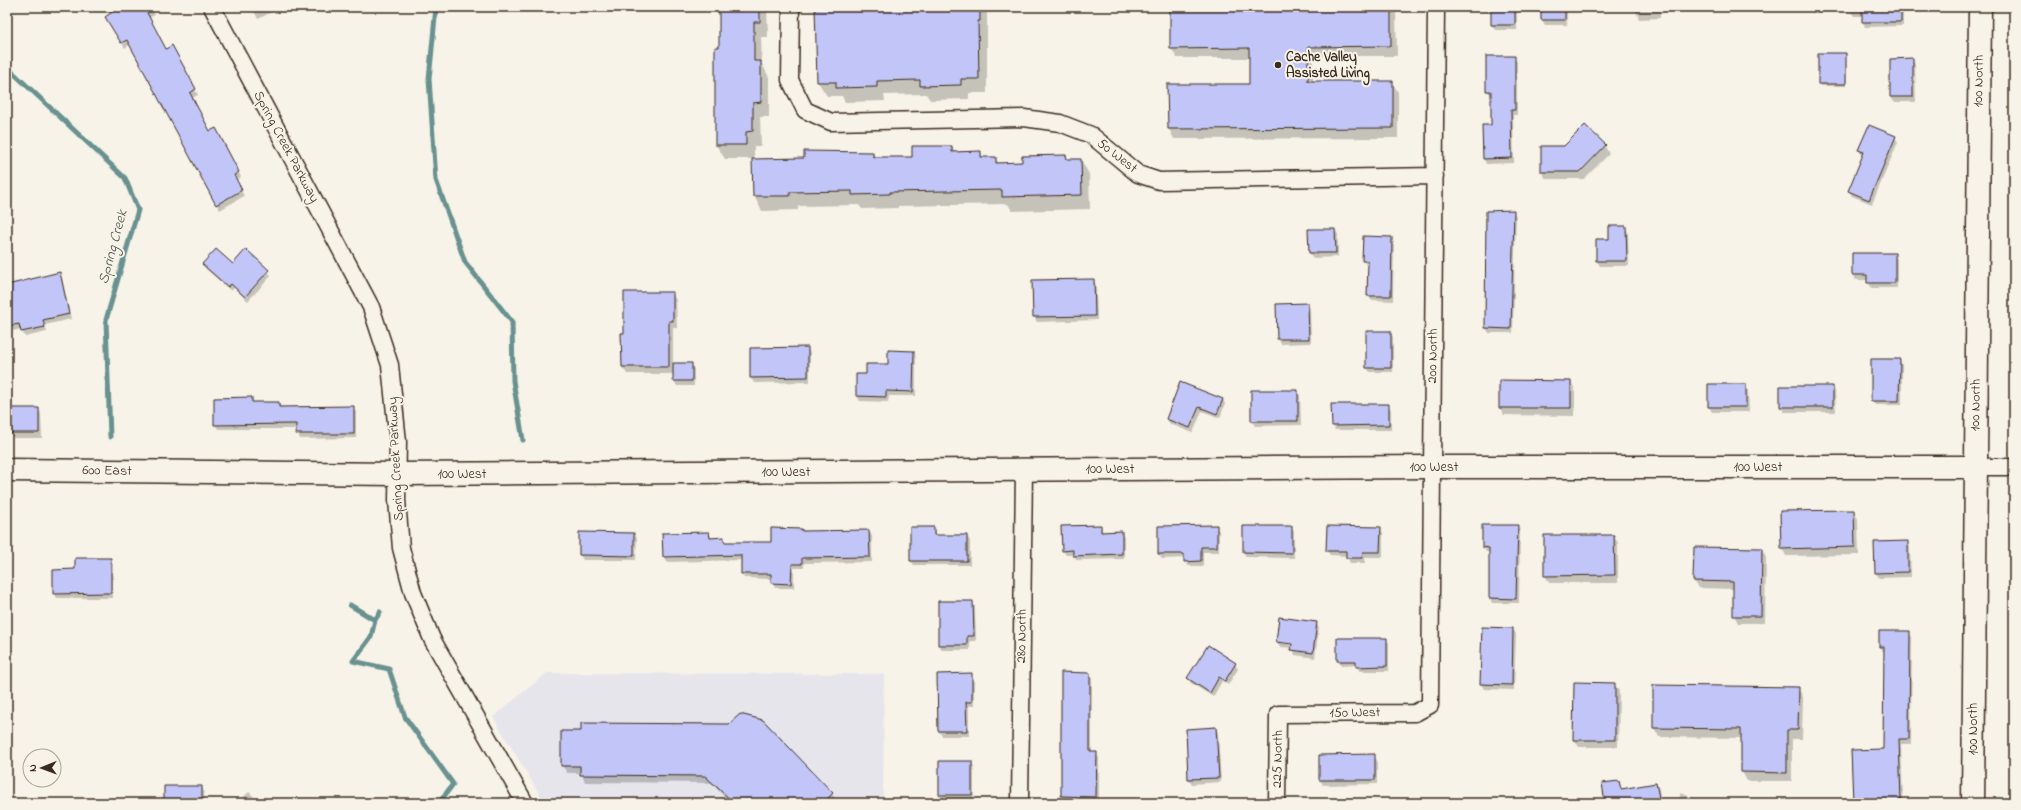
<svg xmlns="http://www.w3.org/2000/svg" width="2021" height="810" font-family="'Indie Flower',sans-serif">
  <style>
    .built { fill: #e7e5ec }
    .shadow { fill: #0003; fill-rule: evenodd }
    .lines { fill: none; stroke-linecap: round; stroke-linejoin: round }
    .stream { stroke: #67918f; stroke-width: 5 }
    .building { fill: #c2c5f7; stroke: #3b2a1e }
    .street-casing { stroke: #3b2a1e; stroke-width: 19 }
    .secondary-casing { stroke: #3b2a1e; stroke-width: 25 }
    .street { stroke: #f7f3e8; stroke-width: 16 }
    .secondary { stroke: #f7f3e8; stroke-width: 22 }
    .poi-dot { fill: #3b2a1e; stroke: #f7f3e8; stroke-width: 1.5 }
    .labels { text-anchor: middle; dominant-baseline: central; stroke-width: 4; stroke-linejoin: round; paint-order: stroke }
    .poi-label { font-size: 14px; font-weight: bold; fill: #3b2a1e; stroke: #f7f3e8; text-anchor: start }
    .street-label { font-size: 14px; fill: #3b2a1e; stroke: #f7f3e8 }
    .water-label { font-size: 15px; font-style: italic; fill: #4d554d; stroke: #f7f3e8 }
  </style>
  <rect width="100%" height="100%" fill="#f7f3e8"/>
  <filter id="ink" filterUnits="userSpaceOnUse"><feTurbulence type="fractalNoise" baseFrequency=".025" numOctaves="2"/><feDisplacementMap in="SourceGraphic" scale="8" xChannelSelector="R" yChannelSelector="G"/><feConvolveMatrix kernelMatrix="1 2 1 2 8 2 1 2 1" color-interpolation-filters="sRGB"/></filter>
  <g filter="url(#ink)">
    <path class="built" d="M547,673L884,674L883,803H545L493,717Z"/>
    <path class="shadow" d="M106,7H150L155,15L149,18L165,50L171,47L198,95L192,98L210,132L215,129L241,177L236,181L244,196L220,210L131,44L125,48L106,17L110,14Z
      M252,7H280V8L258,19Z
      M720,7H767L768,37H761L762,64L769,77V117H760L761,146H754V160L805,159L873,153L876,158H913L952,147L955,153L980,152L984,158H995L999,164L1023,163L1066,156L1068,160H1081L1089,174L1090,209L1012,211L1008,204L898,206V208L862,209L859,205L798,206V210L762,211L754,196L753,159H725L716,145Z
      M816,7H987V93H969V99L930,100L926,94L884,95L885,101L845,102L842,96H827L818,82Z
      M1171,7H1393L1396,13L1397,56H1313V82H1392L1398,92V138L1174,139L1169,129L1250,85V58H1177L1171,48Z
      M1483,7H1517V30H1495L1492,25V12H1486Z
      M1542,7H1567V25H1545L1542,20Z
      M1604,7H1679V8H1660V18L1639,19L1636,11H1606Z
      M1706,7H1759L1707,8Z
      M1780,7H1903V26L1865,27L1863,22V16H1854L1851,12L1782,11Z
      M1846,54L1847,86H1820L1819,84Z
      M1514,57L1517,62V115H1513L1514,163L1486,164L1484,159L1492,126V96L1487,91Z
      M1912,59L1915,64L1916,102H1894L1891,97V60Z
      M1895,137L1898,142L1872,204L1852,196L1849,191L1864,156L1860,150Z
      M1605,146L1609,154L1584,179H1546L1542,172L1565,147Z
      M1513,211L1516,216L1513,333H1489L1486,328Z
      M1625,227L1628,232L1629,266H1600L1597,261V240H1610Z
      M1335,230L1338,234V257L1312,258L1310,253Z
      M1392,238L1394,243L1393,301L1371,300L1368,295L1369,265H1366L1363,260Z
      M1853,254H1894L1897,259V288H1871L1868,280H1856L1853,275Z
      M204,264L268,271L271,276L248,301L234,288L231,291L206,269Z
      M59,274L62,278L71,319L45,325L47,332L25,337L21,329L13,331L7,312V286Z
      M1093,280L1096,285L1097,320L1037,322L1034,317Z
      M672,293L676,300L677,328H673V364H691L694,369V386H677L674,381V374H627L622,367Z
      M1308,304L1310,309L1311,343L1281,344L1278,339L1277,305Z
      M1390,332L1393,337V372H1370L1367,367Z
      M807,348L810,353V382L754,383L751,378V349Z
      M913,352L916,357V396H889L888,402L860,401L857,396V375H867Z
      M1899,360L1902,365V405H1875L1872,400Z
      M1571,382L1575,389V416L1504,415L1500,408Z
      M1181,383L1223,399L1225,404L1220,418L1202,411L1193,433L1170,424L1167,419Z
      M1746,385L1748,390L1749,412H1712L1709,407Z
      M1781,387H1833L1835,391L1836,412H1784L1781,407Z
      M1297,391L1300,395L1301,425L1255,426L1252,421Z
      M252,398L254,403H279L281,408L353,407L356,412V438L300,439L297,429H218L215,424Z
      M1388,405L1391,410V430H1335L1333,425Z
      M39,409L41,414L42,438H13L10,433Z
      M1854,511L1858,519L1859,555L1786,556L1782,548Z
      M1101,526L1103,533L1121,532L1124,537V559L1077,560L1074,555H1066L1063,550Z
      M1216,526L1219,531V552H1203V566H1188L1185,558L1162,559L1159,554Z
      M1483,526H1517L1520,531L1519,603H1492L1490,598V552H1486L1483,547Z
      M1291,527L1294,532V558L1246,557L1244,552Z
      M933,528L936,536H967L970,541V565H914L911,561Z
      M1380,528L1383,533V557H1365V563H1350L1347,556L1330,555L1327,551Z
      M802,530L803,532L869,531L872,536V562L804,563V568H794V588H775L772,579L744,578L742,573V560L667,562L664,557L709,533L712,539L724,538L726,543H772Z
      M634,534L637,538L636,560H583L580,555Z
      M1614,536L1618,543V583H1549L1545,575Z
      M1907,542L1910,547L1911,577L1879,578L1876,573Z
      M1762,549L1766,557L1765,623H1738L1734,615V589L1699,588L1694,581Z
      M110,559L113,564V598H57L54,593L76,570Z
      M939,602H972L975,607L976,641H970V650H942L939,645Z
      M1316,623L1319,628L1315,658L1295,655L1293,648L1280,647L1277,642ZM1279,641L1297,644V646L1279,643Z
      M1513,629L1516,634L1514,690L1484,689L1481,684Z
      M1909,632L1912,637L1911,744H1901L1903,803H1854L1852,751L1884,750L1885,651H1882L1880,646Z
      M1386,639L1389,643V671H1360L1357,665L1341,666L1338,661Z
      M1235,664L1238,669L1228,685L1222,681L1213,697L1191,683L1188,679Z
      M1062,673L1089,674L1092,679V753H1096L1099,758V803H1063Z
      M971,674L974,679V706H969V736H942L939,731L938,675Z
      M1614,684L1619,691L1618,747H1579L1574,739Z
      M1654,686L1798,688L1803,697L1802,739H1792V781H1747L1742,772V738L1659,737L1654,728Z
      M1216,728L1218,733L1221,782L1192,784L1189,779Z
      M562,732L832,794L836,801L835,803H731L711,783L585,782L581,773H567L562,765Z
      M1374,756L1377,760V784L1323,785L1320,780Z
      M972,762L974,767V800H943L940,795Z
      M1619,782L1622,789L1656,784L1659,789L1661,803H1606Z
      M202,787L204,792L205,803H165Z
      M249,792L260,803H237Z
      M1681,793L1708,803H1678Z"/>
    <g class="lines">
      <path class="stream" d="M436,7L429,79L436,180L465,262L512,322L513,381L523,440
        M7,67L125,178L138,210L106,320L110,437
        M350,605L375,620L371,637L353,661L389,669L405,717L453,784L439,803
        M375,620L380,612"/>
    </g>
    <path class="building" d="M120,7H144L166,49L172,45L196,89L190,93L210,131L216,128L239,172L234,175L242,190L216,205L127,40L121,43L105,17Z
      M719,7H760V22H754V61H761V102L753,103V131L746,132V145H715V47H719Z
      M815,7H980V21H978L979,79H961V85L920,86V80L877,81V87L836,88V82H817Z
      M1170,7H1391V46L1308,47V81H1393V128L1168,129L1167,84H1249V48L1170,49Z
      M1491,7H1515V25H1491Z
      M1541,7H1565V20H1541Z
      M1862,7H1901V22H1862Z
      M1818,53H1846V84H1818Z
      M1486,56H1515V110H1511L1512,158L1483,159L1482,125H1491V91H1486Z
      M1913,58V97H1890V59Z
      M1585,125L1606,145L1580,172H1541V146H1564Z
      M1869,125L1896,136L1869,200L1848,191L1864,152L1858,150Z
      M912,146H952V152L981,151V157H996V163L1022,162V156L1066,155L1067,159H1081L1082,195L1002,197V190L890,192V194L852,195V191L790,192V196H753L752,159L804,158V151L873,152V157H912Z
      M1514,210L1511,329L1485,328L1486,211Z
      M1609,226H1626L1627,261H1596V239H1609Z
      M1308,229H1335L1336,253H1309Z
      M1363,236L1392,237L1391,296H1367L1368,261H1362Z
      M216,249L233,264L246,249L269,270L245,297L231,284L228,287L202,264Z
      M1852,253H1895V283H1867V275H1852Z
      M60,272L69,314L43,320L45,327L21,332L19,324L9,326L7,316V285Z
      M1094,279L1095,316L1033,317L1032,280Z
      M624,292H673V321H669V367H622L621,333H624Z
      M1308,303L1309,339H1277L1276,304Z
      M1366,331H1391V368H1366Z
      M808,347V377L750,378V348Z
      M888,350L914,351L913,392L886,391V397L856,396V374H866V364H888Z
      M1871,359H1900L1899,401H1871Z
      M673,363H692V381H673Z
      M1499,380L1571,381V408H1499Z
      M1180,382L1223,399L1217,414L1199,407L1190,428L1166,419Z
      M1708,384H1746V407H1708Z
      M1780,386H1833V407H1780Z
      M1251,390H1298V421H1251Z
      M252,397V402H279V407L354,406V434H296V424L214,425V398Z
      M1331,404H1389V425L1332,426Z
      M9,408H39V433H9Z
      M1854,510L1855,547L1781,549L1780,511Z
      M1101,525V532L1122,531V554L1073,556V550L1062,551L1061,526Z
      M1217,525V547H1201V561L1184,562V554H1158V526Z
      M1482,525H1518L1516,599L1489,598V548L1482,547Z
      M1243,526H1292V553L1243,552Z
      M1327,526L1381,527L1380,552H1363L1362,558H1346V551H1326Z
      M910,527H934V535H967V561H910Z
      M771,528L802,529V531L869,530L870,557L802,558V564H792L791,584L771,583V574H741V555L663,557L662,533L709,532L710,538L724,537V542H771Z
      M579,532L634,533V556L579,555Z
      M1544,535H1614L1615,575L1544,576Z
      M1908,541V572L1875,573L1874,542Z
      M1694,547L1762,548L1761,616H1733V582L1693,581Z
      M75,558H111V593L53,594V570L75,569Z
      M938,601H973L974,636H967V645H938Z
      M1279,617L1317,622L1313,653L1291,650L1292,644L1276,642Z
      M1482,627L1513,628L1512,685L1480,684Z
      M1879,631H1910L1909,739H1899L1901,801L1853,802L1851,750L1883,749L1884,647H1879Z
      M1337,638H1387V666L1356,667V661H1337Z
      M1208,645L1236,663L1225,681L1219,677L1210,693L1187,678Z
      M1061,672L1090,673V752H1097L1096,797L1061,796Z
      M972,673V702H966L967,731H938L937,674Z
      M1574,682L1615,683V740H1573Z
      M1653,685L1799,687L1798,730H1787V773L1741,772V729L1653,728Z
      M740,714L763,720L833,793L823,803H734L705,776L580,775V766H561V731H581V723L729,724Z
      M1216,727L1219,778L1188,779L1186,729Z
      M1375,754V780H1319V755Z
      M939,761H972V795H939Z
      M1619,781L1621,789L1656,783L1660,803H1605L1602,783Z
      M164,786H202V803H164Z"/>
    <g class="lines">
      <defs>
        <path id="street" d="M212,7L371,307L390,365L398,442L397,500L401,548L413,593L432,639L525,803
          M791,7L790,80L805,110L831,122L1024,118L1060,123L1091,135L1138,174L1159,181L1435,176
          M1975,467H2014
          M1020,803L1024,470
          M1277,803L1278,714L1415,713L1430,705L1436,7"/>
        <path id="secondary" d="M7,470L397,474L1431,467H1975
          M1973,803L1980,7"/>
      </defs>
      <use href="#street" class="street-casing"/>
      <use href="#secondary" class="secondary-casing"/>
      <use href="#street" class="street"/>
      <use href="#secondary" class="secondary"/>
    </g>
  </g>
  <circle class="poi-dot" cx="1278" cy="65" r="4"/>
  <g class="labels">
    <g class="poi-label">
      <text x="1286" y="57">Cache Valley<tspan x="1286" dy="16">Assisted Living</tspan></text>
    </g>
    <g class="street-label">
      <text transform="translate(1979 81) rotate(-89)">100 North</text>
      <text transform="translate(286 147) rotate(62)">Spring Creek Parkway</text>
      <text transform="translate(1117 156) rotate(38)">50 West</text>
      <text transform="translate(1433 356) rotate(-89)">200 North</text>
      <text transform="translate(1976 405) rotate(-89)">100 North</text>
      <text transform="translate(396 459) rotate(-93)">Spring Creek Parkway</text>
      <text x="1434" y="467">100 West</text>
      <text x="1758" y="467">100 West</text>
      <text x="1110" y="469">100 West</text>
      <text transform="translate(107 471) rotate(1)">600 East</text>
      <text x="786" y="472">100 West</text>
      <text x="462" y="474">100 West</text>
      <text transform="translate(1022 636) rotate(-89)">280 North</text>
      <text transform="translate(1355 713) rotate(-1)">150 West</text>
      <text transform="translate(1973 729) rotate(-90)">100 North</text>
      <text transform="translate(1278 759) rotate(-89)">225 North</text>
    </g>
    <g class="water-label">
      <text transform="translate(113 247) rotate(-75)">Spring Creek</text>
    </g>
  </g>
  <rect width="2021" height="810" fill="none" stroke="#f7f3e8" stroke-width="24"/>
  <rect x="12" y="12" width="1997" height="786" fill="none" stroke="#3b2a1e" stroke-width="1.5" filter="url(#ink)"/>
  <g transform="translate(42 768) rotate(269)"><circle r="19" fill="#f7f3e8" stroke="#aca397"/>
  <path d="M0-3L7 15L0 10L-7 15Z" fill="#3b2a1e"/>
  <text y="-6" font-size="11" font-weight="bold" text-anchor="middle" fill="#3b2a1e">N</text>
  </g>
</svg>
